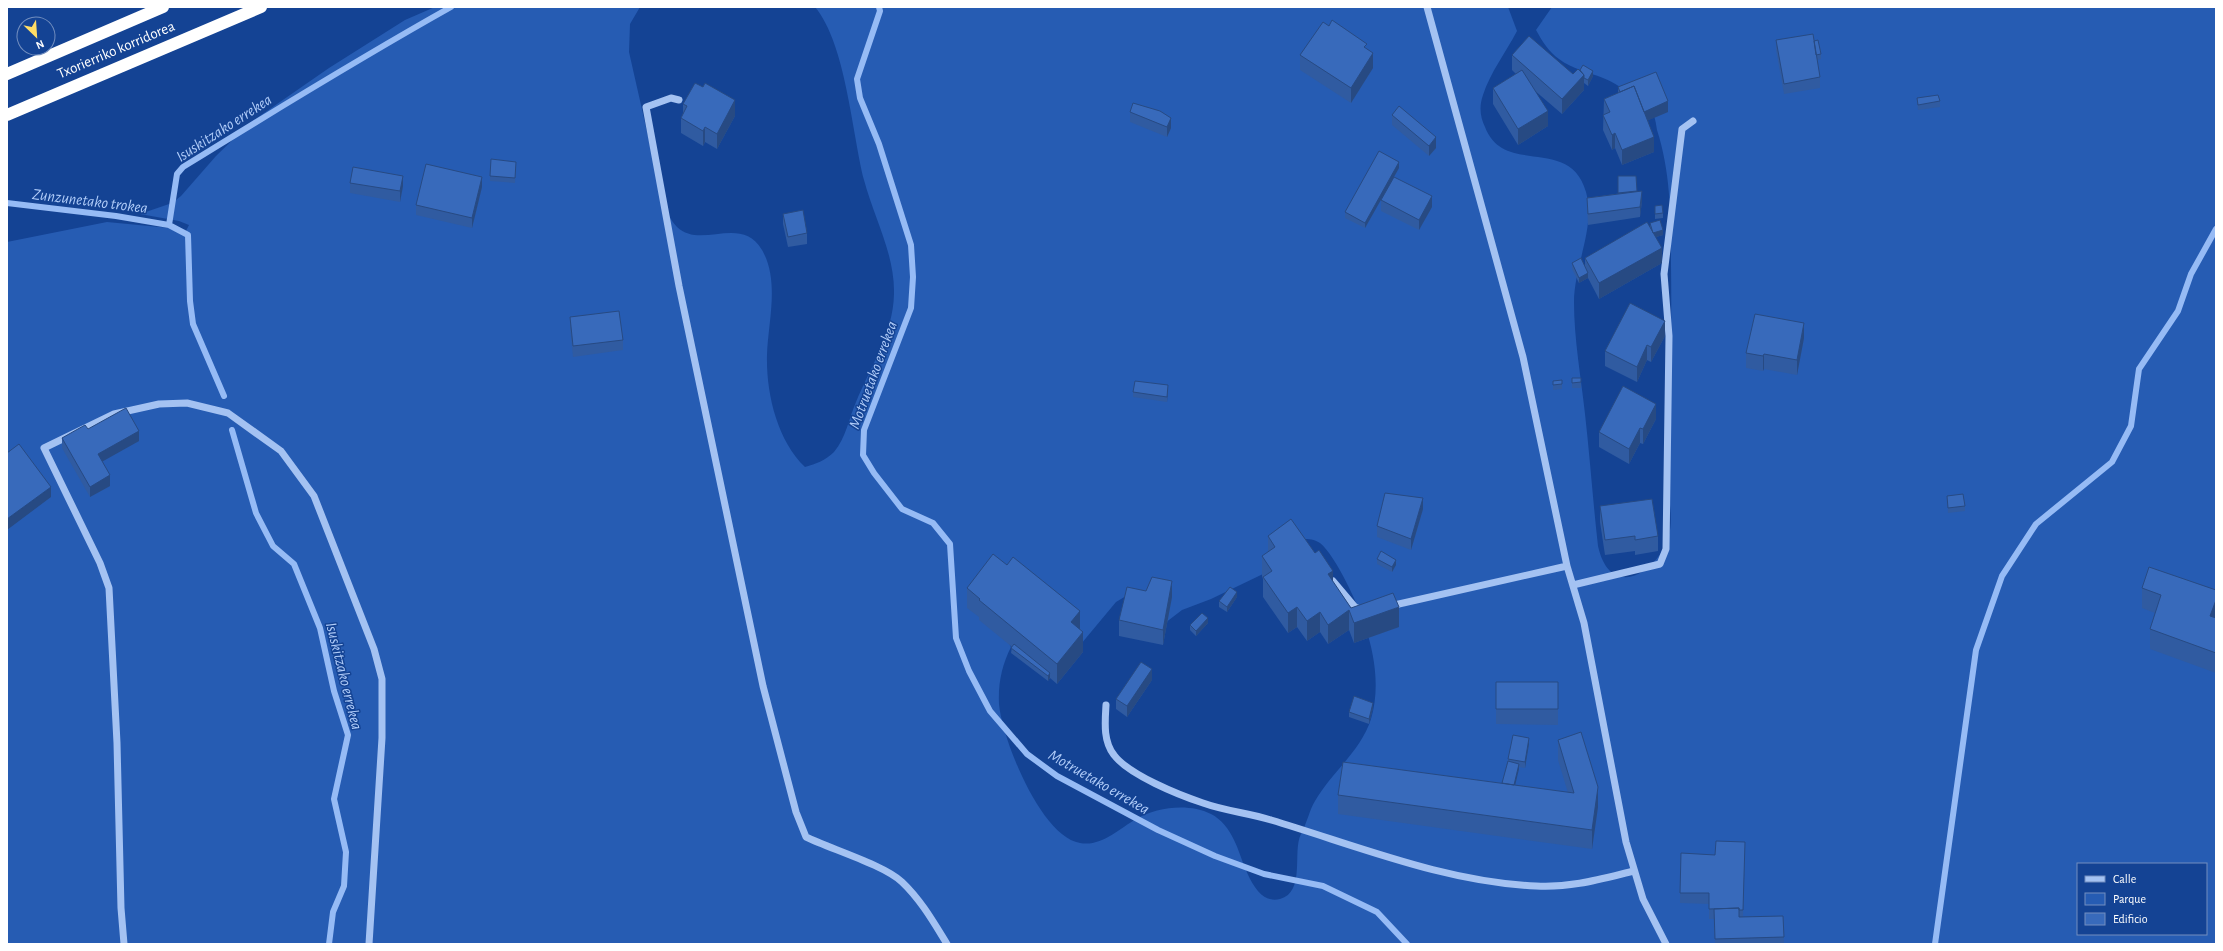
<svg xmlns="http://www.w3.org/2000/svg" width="2223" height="951" font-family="'Alegreya Sans',sans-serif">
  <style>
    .green { fill: #265cb3; fill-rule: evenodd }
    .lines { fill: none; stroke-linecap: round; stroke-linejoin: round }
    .stream { stroke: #96bbf5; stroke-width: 6 }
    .minor { stroke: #a4c2f2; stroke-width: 7 }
    .highway { stroke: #fff; stroke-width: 12 }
    .wall { fill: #305ba1 }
    .shaded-wall { fill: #274a83 }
    .building { fill: #386abb; stroke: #274a83 }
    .labels { text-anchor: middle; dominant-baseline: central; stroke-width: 3; stroke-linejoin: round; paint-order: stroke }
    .street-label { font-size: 15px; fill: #fff; stroke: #144394 }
    .water-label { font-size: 16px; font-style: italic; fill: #b0ccf9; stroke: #144394 }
  </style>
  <rect width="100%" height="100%" fill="#144394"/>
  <path class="green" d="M435,7H640L630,24L629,52L662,198C666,208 669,219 677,227C701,250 741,214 762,250C780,281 768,322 767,355C766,393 777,440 805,467C816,464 826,460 834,452C846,438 849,418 856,402C871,366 893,334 894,294C895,254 874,218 864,180C852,133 846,44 815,7H1508L1517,31C1506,52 1490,73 1483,95C1479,106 1480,117 1485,127C1504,177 1570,135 1586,192C1596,227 1574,266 1574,302C1574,339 1581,377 1585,414C1590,458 1593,502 1598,546C1610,601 1658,574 1669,535C1674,516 1667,494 1668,474C1670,404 1672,335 1671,265C1671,220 1671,173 1657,130C1656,124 1655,115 1651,110C1648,106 1642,103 1638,100C1626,91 1616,83 1603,78C1588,72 1572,69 1559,59C1549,52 1542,41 1536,30L1552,7H2216V944H7V242L107,222L170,228L184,235L189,225L179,221L140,214L172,203L181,196L216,156L251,122L329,68L405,20ZM1303,539C1309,539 1314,539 1320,543C1336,556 1359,606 1365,626C1375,655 1380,689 1371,719C1361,751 1331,773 1315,801C1309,811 1307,823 1301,834C1292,851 1306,892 1280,899C1252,906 1243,857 1234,840C1229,829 1221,819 1211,814C1189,803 1157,807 1136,819C1119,829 1101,847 1080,843C1041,837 1002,739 999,704C998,683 1002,665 1011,647L999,627L1081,644L1116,602L1126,596L1165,623L1182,610L1211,599L1263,574ZM2078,864H2206V934H2078Z"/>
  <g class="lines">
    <path class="stream" d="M879,7L880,11L857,79L860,98L879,144L911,245L913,277L911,308L864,430L863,455L874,473L902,509L933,523L950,544L956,638L969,671L990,711L1027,754L1057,776L1158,830L1215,856L1264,874L1323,886L1377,912L1407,944
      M7,203L116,216L169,225
      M224,396L193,324L190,301L188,235L169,225L177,174L183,167C272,112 360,58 451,7
      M232,430L256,513L273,546L294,564L320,628L334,691L348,735L334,799L346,852L344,886L333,912L329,944
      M1935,944L1976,650L2002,576L2036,524L2112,462L2131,426L2139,369L2178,311L2191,274L2216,229"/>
    <path class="minor" d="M1427,7L1523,357L1567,566L1584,623L1626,842L1643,899L1666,944
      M679,100L671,98L646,107L679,286L763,686L796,812L806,837C831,849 884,865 902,882C921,900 934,923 947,944
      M1333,581L1355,607L1362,610
      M1573,585L1660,564L1666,549L1669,336L1664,274L1682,129L1693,121
      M1390,606L1567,566
      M1106,705C1105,722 1103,741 1114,755C1129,775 1179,795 1203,803C1225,811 1249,813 1271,820C1358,846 1445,882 1536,886C1571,888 1601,879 1634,871
      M124,944L121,908L117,743L109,588L100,563L44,448L114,414L159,404L187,403L228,413L281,451L314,496L374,649L382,679V738L369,944"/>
    <path class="highway" d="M7,74L163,7
      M7,115L261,7"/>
  </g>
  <path class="wall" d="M1776,40L1814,41L1821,54V59L1817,60L1820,77V88L1784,94L1776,50Z
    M1367,49L1373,68L1351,103L1300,70V55Z
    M1512,55L1573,74L1580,70L1593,76L1588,86L1584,83V90L1562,114L1534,90L1548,126L1518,145L1493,104V88L1516,74L1512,70Z
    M703,87L735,116L717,149L705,142L703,146L681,133V118L683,113V104Z
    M1618,87L1668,112L1648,120L1654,152L1622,165L1615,148L1612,150L1603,130L1604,99L1618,93Z
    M1917,98L1940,101V107L1918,110L1917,103Z
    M1130,112L1171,128L1167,137L1130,122Z
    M1392,115L1436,148L1429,156L1392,125Z
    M516,167L515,183L490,181V176Z
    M1399,168L1365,228L1345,218V212Z
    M350,183L403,186L400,202L350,193Z
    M482,187L472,228L416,215V205Z
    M1637,191L1642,201L1640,217L1588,225L1587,208V198Z
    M1381,200L1432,207L1419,230L1381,211Z
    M1655,206L1663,213V218L1655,219Z
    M783,214L807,233V244L788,247L783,224Z
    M1650,223L1663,235L1656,237L1662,263L1599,299L1588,278L1579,283L1572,269V263L1585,266V258L1650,228Z
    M570,317L623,340V350L573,357L570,327Z
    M1665,336L1651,362L1647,360L1637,382L1605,366V351Z
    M1804,338L1797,375L1764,369L1763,371L1746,368V353Z
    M1572,378H1581V388H1572Z
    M1553,381L1562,384V389L1553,390Z
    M1168,390L1167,402L1133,397V392Z
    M1656,419L1643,444L1640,443L1629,464L1599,447V432Z
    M88,429L139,441L102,461L110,486L90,497L62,448V438Z
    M1947,496L1965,506V511L1948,513Z
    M1600,506L1658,536V551L1635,555V551L1605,555L1600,522Z
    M1423,509L1411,550L1377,537V526Z
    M1268,536L1333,582L1351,608L1399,627L1354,643L1349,630L1328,644L1320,632L1307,641L1297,627L1288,633L1263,597V579L1262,576V556L1268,552Z
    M1377,559L1396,565L1392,572L1377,564Z
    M1007,565L1080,630L1083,652L1057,684L1050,678L1048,681L1011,653L1012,647L979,620V617L967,608V588Z
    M2142,588L2216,590V673L2150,649V629L2155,613L2142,608Z
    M1172,597L1163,645L1119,636V620Z
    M1237,597L1227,612L1219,607V601Z
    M1208,623L1196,636L1190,630V625Z
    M1152,680L1127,717L1116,709V699Z
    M1496,682H1558V725L1496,724Z
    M1373,708L1369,724L1349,717V712Z
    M1558,740L1598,807L1592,849L1338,814V795L1502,784L1508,759L1529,744L1525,768L1519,767L1515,785L1568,793L1558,760Z
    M1745,842L1743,917L1783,916L1784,944H1715L1714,919H1709V904L1680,903V893L1715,855Z"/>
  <path class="shaded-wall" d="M1373,53V68L1351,103V88Z
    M1593,71V76L1588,86V80Z
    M1584,75V90L1562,114V99Z
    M735,100V116L717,149V134Z
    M1668,101V112L1642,123V112Z
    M1548,111V126L1518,145V129Z
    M1171,118V128L1167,137V127Z
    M705,127V142L703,146V131Z
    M1615,133V148L1612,150V135Z
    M1436,137V148L1429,156V146Z
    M1654,137V152L1622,165V150Z
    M1399,162V168L1365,228V223Z
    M403,176V186L400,202V191Z
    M482,177V187L472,228V218Z
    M1642,191V201L1640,217V207Z
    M1432,196V207L1419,230V220Z
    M1663,230V235L1653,238V233Z
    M1662,248V263L1599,299V283Z
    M1588,273V278L1579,283V278Z
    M1665,321V336L1651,362V347Z
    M1804,323V338L1797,375V360Z
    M1647,345V360L1637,382V367Z
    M1764,354V369L1763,371V356Z
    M1168,385V390L1167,402V397Z
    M1656,404V419L1643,444V429Z
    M1640,428V443L1629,464V449Z
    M139,431V441L98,464V454Z
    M110,475V486L90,497V487Z
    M51,487V497L7,530V519Z
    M1423,498V509L1411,550V539Z
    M1396,560V565L1392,572V567Z
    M1333,571V591L1328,574Z
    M1172,581V597L1163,645V630Z
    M1237,592V597L1227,612V607Z
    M2216,600V620L2210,616Z
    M1297,607V627L1288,633V613Z
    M1399,607V627L1354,643V623Z
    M1349,610V630L1328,644V625Z
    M1080,611V631L1071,622Z
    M1320,612V632L1307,641V621Z
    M1208,618V623L1196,636V631Z
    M1083,632V652L1057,684V664Z
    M1152,669V680L1127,717V706Z
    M1050,673V678L1048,681V676Z
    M1373,703V708L1369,724V719Z
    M1529,738V744L1525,768V762Z
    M1519,764V769L1514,790V785Z
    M1598,787V807L1592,849V830Z"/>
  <path class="building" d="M1332,20L1367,44L1364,47L1373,53L1351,88L1300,55L1323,22L1329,26Z
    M1813,34L1820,77L1784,84L1776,40Z
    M1529,36L1573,74L1578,69L1584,75L1562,99L1512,55Z
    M1818,40L1821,54L1816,55L1814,41Z
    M1583,65L1593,71L1588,80L1584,78V75L1580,70Z
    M1522,70L1548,111L1518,129L1493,88Z
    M1656,72L1668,101L1644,112L1634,86L1620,92L1618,87Z
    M695,83L703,87L705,83L735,100L717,134L705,127L703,131L681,118L687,106L683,104Z
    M1634,86L1654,137L1622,150L1615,133L1612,135L1603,115L1610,112L1604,99Z
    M1938,95L1940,101L1918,105L1917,98Z
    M1133,103L1160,111L1171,118L1167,127L1130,112Z
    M1399,106L1436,137L1429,146L1392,115Z
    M1379,151L1399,162L1365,223L1345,212Z
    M491,159L516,162L515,178L490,176Z
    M426,164L482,177L472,218L416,205Z
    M353,167L403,176L400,191L350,183Z
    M1618,176H1636L1637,191L1618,193Z
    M1394,177L1432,196L1419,220L1381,200Z
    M1642,191L1640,207L1588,214L1587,198Z
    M1662,205L1663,213L1655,214V206Z
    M803,210L807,233L788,237L783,214Z
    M1660,220L1663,230L1653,233L1650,223Z
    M1647,222L1662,248L1599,283L1585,258Z
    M1581,258L1588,273L1579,278L1572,263Z
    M1630,303L1665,321L1651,347L1647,345L1637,367L1605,351Z
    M619,311L623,340L573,346L570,317Z
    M1755,314L1804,323L1797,360L1764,354L1763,356L1746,353Z
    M1572,378H1581V382L1572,383Z
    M1562,380V384L1553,385V381Z
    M1135,381L1168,385L1167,397L1133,392Z
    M1623,386L1656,404L1643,429L1640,428L1629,449L1599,432Z
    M126,408L139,431L98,454L110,475L90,487L62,438L85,425L88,429Z
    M19,444L51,487L7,519V453Z
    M1385,493L1423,498L1411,539L1377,526Z
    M1963,494L1965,506L1948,508L1947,496Z
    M1652,499L1658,536L1635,540V536L1605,540L1600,506Z
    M1291,519L1315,553L1319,550L1333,571L1328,574L1351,608L1393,593L1399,607L1354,623L1349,610L1328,625L1320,612L1307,621L1297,607L1288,613L1263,577L1272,571L1262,556L1275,547L1268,536Z
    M1381,551L1396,560L1392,567L1377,559Z
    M993,554L1007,565L1013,557L1080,611L1071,622L1083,632L1057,664L979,600L980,599L967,588Z
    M2149,567L2216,590V600L2210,616L2216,618V653L2150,629L2161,595L2142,588Z
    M1152,577L1172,581L1163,630L1119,620L1127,587L1146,591Z
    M1230,587L1237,592L1227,607L1219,601Z
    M1202,613L1208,618L1196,631L1190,625Z
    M1014,644L1050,673L1048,676L1011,648Z
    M1141,662L1152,669L1127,706L1116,699Z
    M1496,682H1558V709H1496Z
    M1354,696L1373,703L1369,719L1349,712Z
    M1581,732L1598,787L1592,830L1338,795L1343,762L1574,793L1558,740Z
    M1513,735L1529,738L1525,762L1508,759Z
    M1508,761L1519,764L1514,785L1502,783Z
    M1716,841L1745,842L1743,910H1739V908L1709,909V893H1680L1681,853L1715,855Z
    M1739,908V917L1783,916L1784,937L1715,939L1714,909Z"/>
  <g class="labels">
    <g class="street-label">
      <text transform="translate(116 50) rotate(-23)">Txorierriko korridorea</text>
    </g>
    <g class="water-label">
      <text transform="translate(224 128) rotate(-33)">Isuskitzako errekea</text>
      <text transform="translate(90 201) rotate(7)">Zunzunetako trokea</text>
      <text transform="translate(873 375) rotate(-70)">Motruetako errekea</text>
      <text transform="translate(344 676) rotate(76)">Isuskitzako errekea</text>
      <text transform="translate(1099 782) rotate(30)">Motruetako errekea</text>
    </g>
  </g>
  <rect width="2223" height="951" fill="none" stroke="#ffffff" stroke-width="16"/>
  <rect x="2077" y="863" width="130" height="72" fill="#144394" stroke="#728ebf"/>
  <rect x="2085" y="876" width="20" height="6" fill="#a4c2f2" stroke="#728ebf"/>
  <text x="2113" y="883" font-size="12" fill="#ffffff">Calle</text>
  <rect x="2085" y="893" width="20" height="12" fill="#265cb3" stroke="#728ebf"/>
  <text x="2113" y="903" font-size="12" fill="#ffffff">Parque</text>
  <rect x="2085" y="913" width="20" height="12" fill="#386abb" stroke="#728ebf"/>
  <text x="2113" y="923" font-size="12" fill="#ffffff">Edificio</text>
  <g transform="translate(36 36) rotate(155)"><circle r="19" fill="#144394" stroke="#728ebf"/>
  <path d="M0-3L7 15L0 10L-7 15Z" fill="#ffdd65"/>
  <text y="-6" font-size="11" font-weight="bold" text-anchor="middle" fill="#ffffff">N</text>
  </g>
</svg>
